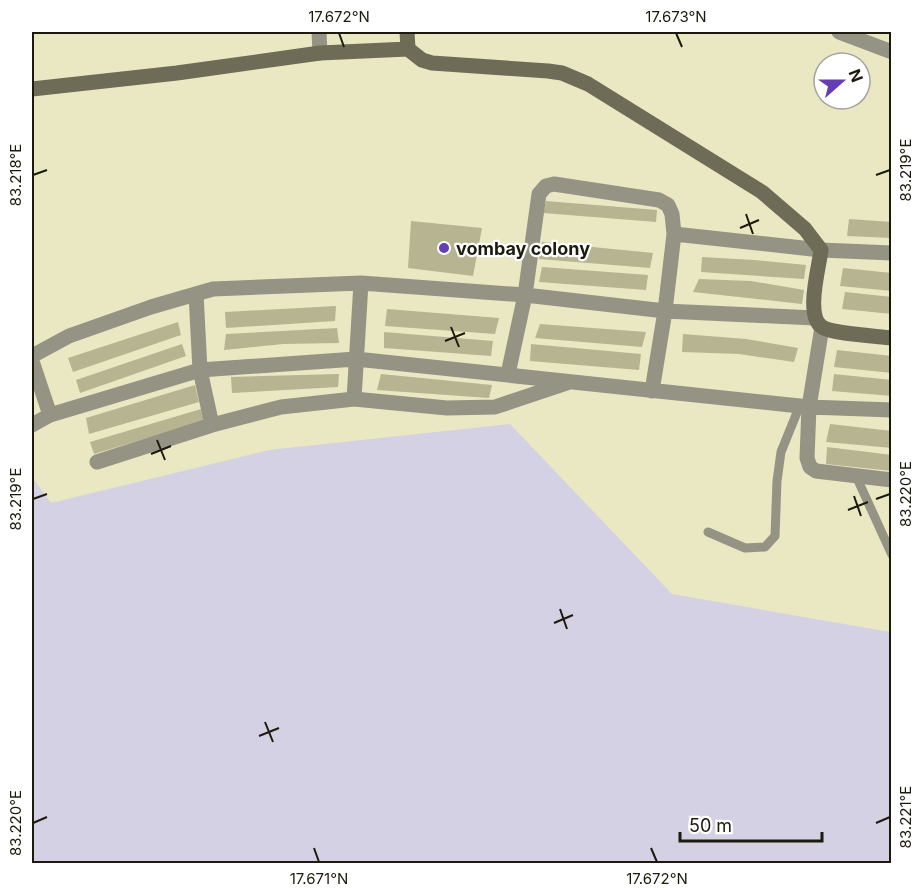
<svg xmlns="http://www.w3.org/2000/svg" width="923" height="895" font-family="Inter,sans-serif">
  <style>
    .green { fill: #d5d1e4 }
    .building { fill: #b7b491 }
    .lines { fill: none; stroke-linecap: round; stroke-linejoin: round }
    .lane { stroke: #949384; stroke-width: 9 }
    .street { stroke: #949384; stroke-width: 15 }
    .secondary { stroke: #6e6c57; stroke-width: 15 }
    .ticks { fill: none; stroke: #1c1a0d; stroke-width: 2 }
    .poi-dot { fill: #663db5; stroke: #fff; stroke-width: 2 }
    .labels { text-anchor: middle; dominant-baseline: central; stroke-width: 4.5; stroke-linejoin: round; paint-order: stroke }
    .poi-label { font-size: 18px; font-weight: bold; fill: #1c1a0d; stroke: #fff; text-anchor: start }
    .neatline { fill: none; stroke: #1c1a0d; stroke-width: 2 }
    .ticks-label { font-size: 15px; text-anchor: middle; fill: #1c1a0d }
  </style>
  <rect width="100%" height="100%" fill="#eae7c3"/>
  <path class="green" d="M510,424L672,594L890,632L891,863H32V477L51,503L269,450Z"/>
  <path class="building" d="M546,201L657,210L656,222L543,213Z
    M849,219L892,222V238L847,236Z
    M411,221L482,228L473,276L408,268Z
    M542,242L653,253L650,268L539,259Z
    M702,257L754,260L806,265L804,279L701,272Z
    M542,267L648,275L646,290L539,282Z
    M843,268L892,273V291L840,286Z
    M699,279L751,281L804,290L802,304L693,292Z
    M845,292L892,297V314L842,309Z
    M336,306L335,321L226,328L225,312Z
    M387,309L499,318L495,334L385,326Z
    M178,322L181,335L73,372L68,358Z
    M540,324L646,332L642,347L535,338Z
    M337,328L339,343L283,344L224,350L226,334Z
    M384,332L493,341L491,356L384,348Z
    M683,334L746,339L798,348L794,362L739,354L682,352Z
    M182,344L186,356L80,393L76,380Z
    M531,344L641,354L639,370L530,361Z
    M837,350L892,356V373L834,367Z
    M339,374L338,387L232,393L231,377Z
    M381,374L492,385L489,398L377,390Z
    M834,374L892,380V396L832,391Z
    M195,385L199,402L89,434L86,418Z
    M201,409L204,421L94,454L90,442Z
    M830,424L892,431V448L826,442Z
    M827,447L892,455V471L826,464Z"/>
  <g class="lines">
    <path class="lane" d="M856,476L892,555
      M708,532L745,548L765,547L775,536L777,481L781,452L800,405"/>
    <path class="street" d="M319,32L320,53
      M839,32L892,52
      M674,234L821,250L892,253
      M196,294L200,370L212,425
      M822,327L809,407L807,458L810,467L816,471L892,480
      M32,356L69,336L151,307L213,289L361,283L525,295L665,311L815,318
      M32,361L50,415
      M508,374L525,295L539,194L546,186L554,184L659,200L668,205L672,214L674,234L665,311L652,391
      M354,399L361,283
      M32,425L50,415L200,370L356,359L809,407L892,410
      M97,462L212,425L281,407L354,399L447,408L495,407L567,383"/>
    <path class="secondary" d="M407,32L408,49
      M32,89L177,73L320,53L408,49L422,60L432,63L548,71L562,73L588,84L762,192L805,229L821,250C819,268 805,316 822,327C832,334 877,336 892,338"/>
  </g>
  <path class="ticks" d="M339,33L344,47M676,33L682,47M33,175L47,170M876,175L890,170M746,214L753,234M740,228L759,220M451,327L459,347M445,341L465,333M157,440L165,460M151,454L171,446M854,496L861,516M33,499L47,494M876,499L890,494M848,510L868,502M560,609L567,629M554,623L573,615M265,722L273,742M259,736L279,728M33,823L47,817M876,823L890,817M314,848L319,862M651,848L657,862"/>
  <circle class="poi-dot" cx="444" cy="248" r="6"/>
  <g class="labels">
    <g class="poi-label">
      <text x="456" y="248">vombay colony</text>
    </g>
  </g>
  <rect width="923" height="895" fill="none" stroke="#ffffff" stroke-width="66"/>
  <g transform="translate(842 81) rotate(69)"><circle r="28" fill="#ffffff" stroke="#a4a39e" stroke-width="1.5"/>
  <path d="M0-4.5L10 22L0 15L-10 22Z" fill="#663db5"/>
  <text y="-9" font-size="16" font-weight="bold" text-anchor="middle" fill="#1c1a0d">N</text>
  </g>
  <path d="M680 832v9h142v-9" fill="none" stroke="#1c1a0d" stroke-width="3"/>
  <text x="689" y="832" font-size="18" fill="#1c1a0d" stroke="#ffffff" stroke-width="4.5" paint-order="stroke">50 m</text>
  <rect x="33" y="33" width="857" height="829" class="neatline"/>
  <g class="ticks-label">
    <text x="339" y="22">17.672°N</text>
    <text x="676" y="22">17.673°N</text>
    <text transform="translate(906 170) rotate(-90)" y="5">83.219°E</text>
    <text transform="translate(16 175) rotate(-90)" y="5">83.218°E</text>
    <text transform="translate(906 494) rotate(-90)" y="5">83.220°E</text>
    <text transform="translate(16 499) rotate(-90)" y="5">83.219°E</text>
    <text transform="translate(906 817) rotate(-90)" y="5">83.221°E</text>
    <text transform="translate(16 823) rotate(-90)" y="5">83.220°E</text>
    <text x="319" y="884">17.671°N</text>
    <text x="657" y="884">17.672°N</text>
  </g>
</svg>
